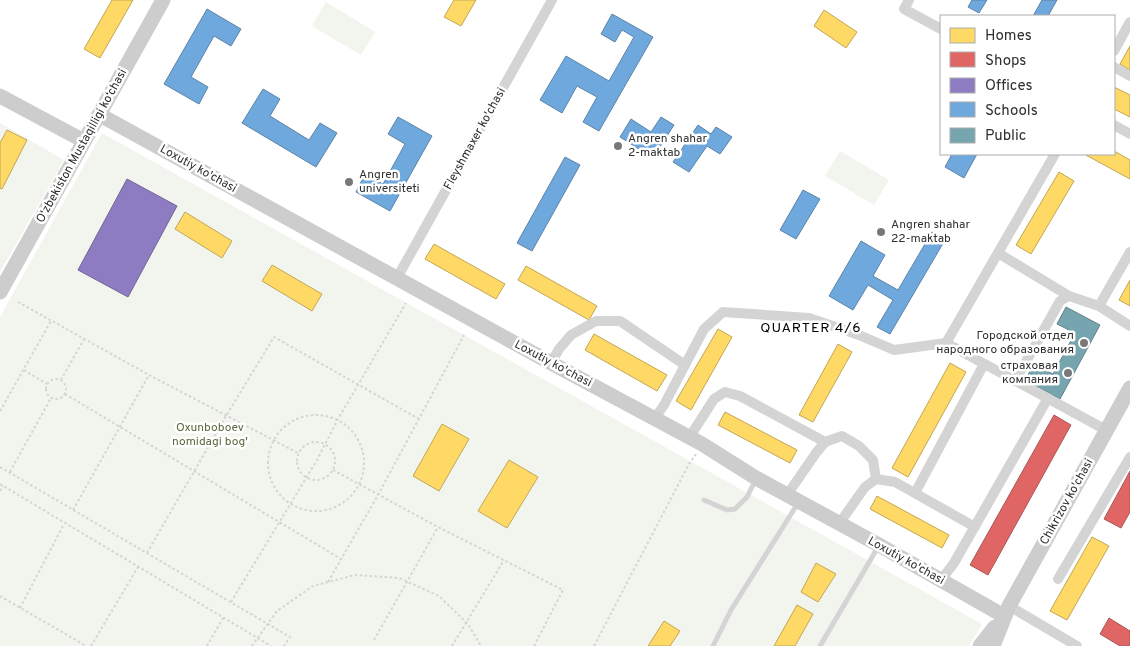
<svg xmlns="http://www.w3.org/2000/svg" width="1130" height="646" font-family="Overpass,sans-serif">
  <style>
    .green { fill: #f2f5ed }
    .homes { fill: #ffd966; stroke: #c1a656 }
    .shops { fill: #e06666; stroke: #ab5656 }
    .offices { fill: #8e7cc3; stroke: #726597 }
    .schools { fill: #6fa8dc; stroke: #5c84a8 }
    .public { fill: #76a5af; stroke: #618289 }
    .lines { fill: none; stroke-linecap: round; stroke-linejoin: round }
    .path { stroke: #d4d4d4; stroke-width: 2; stroke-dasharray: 2.5 2.5; stroke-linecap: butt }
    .lane { stroke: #d4d4d4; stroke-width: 5 }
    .street { stroke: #d4d4d4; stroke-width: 10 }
    .secondary { stroke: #cdcdcd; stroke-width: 15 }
    .poi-dot { fill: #787878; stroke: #fff; stroke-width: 2 }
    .labels { text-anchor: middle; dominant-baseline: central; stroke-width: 5; stroke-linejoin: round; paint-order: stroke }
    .street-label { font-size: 12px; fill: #2f2f2f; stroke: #fff }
    .poi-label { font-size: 12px; fill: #2f2f2f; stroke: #fff; text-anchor: start }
    .park-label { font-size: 12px; fill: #5a6a3e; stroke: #fff }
    .neighbourhood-label { font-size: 14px; letter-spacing: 1px; fill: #000; stroke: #fff }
  </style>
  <rect width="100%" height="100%" fill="#fff"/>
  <path class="green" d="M326,2L375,32L361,55L312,26Z
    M0,123L64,160L0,272Z
    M102,133L982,624L969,646H0V317Z
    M840,151L889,180L874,205L825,176Z"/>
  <path class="homes" d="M112,0H133L100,58L84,49Z
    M454,0H476L461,26L444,17Z
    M824,10L857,32L846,48L814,26Z
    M1130,46V70L1120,64Z
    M1114,87L1130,95V117L1114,109Z
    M7,130L27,140L2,189L0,188V143Z
    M1114,151L1130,160V179L1084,154H1114Z
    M1059,172L1074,181L1031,254L1016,245Z
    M185,212L232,241L222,258L175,229Z
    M434,244L505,284L496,299L425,259Z
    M272,265L322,294L312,311L262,281Z
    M526,266L597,306L589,320L518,280Z
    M1130,280V306L1119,300Z
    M718,329L732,337L691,410L676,401Z
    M594,334L667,375L657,391L585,350Z
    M838,344L852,352L813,422L799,415Z
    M950,363L966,372L908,477L892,468Z
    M725,412L797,450L790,463L718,425Z
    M442,424L469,439L439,491L413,476Z
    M509,460L538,477L507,528L478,511Z
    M877,496L949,535L942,548L870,509Z
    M1092,537L1109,546L1067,620L1050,611Z
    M816,563L836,574L818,602L801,592Z
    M797,605L813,614L795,646H774Z
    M664,621L680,631L670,646H648Z"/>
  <path class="shops" d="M1054,415L1071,425L988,575L970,565Z
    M1130,471V512L1121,528L1104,519Z
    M1109,618L1130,631V646H1120L1100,634Z"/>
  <path class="offices" d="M127,179L177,206L128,297L78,270Z"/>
  <path class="schools" d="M972,0H987L979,13L968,7Z
    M1042,0H1057L1048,16H1033Z
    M207,9L241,29L231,46L214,36L191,77L208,87L199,104L164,84Z
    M612,14L653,37L599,131L583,122L597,97L577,86L562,113L540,100L566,56L609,81L634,37L622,30L615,42L601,34Z
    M263,89L280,99L270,116L309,140L320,123L337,133L316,167L242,123Z
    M398,117L432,136L390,211L356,192L365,174L383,184L405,144L388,134Z
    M661,117L674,125L653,158L620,137L631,119L651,132Z
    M698,125L711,134L716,127L732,137L720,154L707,146L689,172L673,162Z
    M952,154H977L964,178L945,167Z
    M565,157L580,165L532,251L517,243Z
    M803,190L820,199L796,239L780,230Z
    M932,232L945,240L890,334L877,327L893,300L868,285L853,310L829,296L861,241L885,255L873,276L898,290Z"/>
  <path class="public" d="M1066,307L1100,325L1060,399L1025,380L1034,364L1053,374L1075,333L1057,324Z"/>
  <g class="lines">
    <path class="path" d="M18,302L149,375
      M24,370L47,384
      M46 389a10 10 0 1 1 20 0a10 10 0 1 1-20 0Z
      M61,380L84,339
      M65,394L341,559
      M0,411L51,321
      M268 463a48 48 0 1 1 96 0a48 48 0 1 1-96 0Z
      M297 461a19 19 0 1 1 38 0a19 19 0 1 1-38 0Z
      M0,467L290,637L284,646
      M333,470L438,527L563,590L534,646
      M10,472L51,398
      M0,484L271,646
      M0,491L3,486
      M73,510L149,375L298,453
      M147,553L226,416L274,337L419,419
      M328,582L378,495L464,335
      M0,596L86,646
      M231,602L317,460L338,419L406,303
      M20,608L64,524
      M374,640L438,527
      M91,646L138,567
      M207,646L223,618
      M252,646L277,611L313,586L355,575L399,578L439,596L468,624L481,646
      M452,646L504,560
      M594,646L689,464L696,454"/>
    <path class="lane" d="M704,500L727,510L735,509L747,497L755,481
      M713,646L731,610L798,503
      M820,646L878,547"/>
    <path class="street" d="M909,0L904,9L941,29
      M1114,51L1130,22
      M1114,67L1130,76
      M1114,125L1130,134
      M998,253L1069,296
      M397,278L552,0
      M1099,306L1130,252
      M946,343L1055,154
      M551,363L559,349L571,335L596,321H620L685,365
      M1015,381L1060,301L1069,296L1099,306L1130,326
      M655,418L664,405L704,329L723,312L809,318L859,335L894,350L946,343L1106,430
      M689,438L714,399L725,392L740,396L825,442
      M915,493L984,364
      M787,495L816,453L825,442L842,436L859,446L873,460L876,479
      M839,524L865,487L876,479L895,482L975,527
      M1058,579L1130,457
      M941,580L954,563L1048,398
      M1009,606L1077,646"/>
    <path class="secondary" d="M0,96L84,141
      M100,115L551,363L702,444L756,478L879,545L1004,616
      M0,292L163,0
      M980,646L995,627
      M993,646L1009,606L1130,388"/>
  </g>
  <g class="poi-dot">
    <circle cx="618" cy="146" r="5"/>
    <circle cx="349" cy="182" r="5"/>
    <circle cx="881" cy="232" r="5"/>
    <circle cx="1084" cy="343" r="5"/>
    <circle cx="1068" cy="373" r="5"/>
  </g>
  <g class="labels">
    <g class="street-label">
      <text transform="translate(475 139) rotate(-61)">Fleyshmaxer ko'chasi</text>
      <text transform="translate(82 146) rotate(-61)">O‘zbekiston Mustaqilligi ko‘chasi</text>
      <text transform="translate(198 169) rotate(29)">Loxutiy ko'chasi</text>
      <text transform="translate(553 364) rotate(28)">Loxutiy ko'chasi</text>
      <text transform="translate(1067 502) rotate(-61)">Chikrizov ko'chasi</text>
      <text transform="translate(906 561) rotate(29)">Loxutiy ko'chasi</text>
    </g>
    <g class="poi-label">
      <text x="628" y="139">Angren shahar<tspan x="628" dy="14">2-maktab</tspan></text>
      <text x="359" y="175">Angren<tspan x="359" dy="14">universiteti</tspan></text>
      <text x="891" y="225">Angren shahar<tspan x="891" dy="14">22-maktab</tspan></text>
      <text x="1074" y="336" text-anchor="end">Городской отдел<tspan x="1074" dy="14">народного образования</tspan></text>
      <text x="1058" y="366" text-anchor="end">страховая<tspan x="1058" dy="14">компания</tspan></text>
    </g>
    <g class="park-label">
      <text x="210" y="428">Oxunboboev<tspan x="210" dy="14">nomidagi bog'</tspan></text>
    </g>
    <g class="neighbourhood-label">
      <text x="811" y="328">QUARTER 4/6</text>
    </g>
  </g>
  <rect x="940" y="15" width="175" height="140" fill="#ffffff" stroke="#acacac"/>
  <rect x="950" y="28" width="25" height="15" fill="#ffd966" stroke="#acacac"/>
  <text x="985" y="40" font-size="15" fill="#2f2f2f">Homes</text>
  <rect x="950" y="52" width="25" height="15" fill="#e06666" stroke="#acacac"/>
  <text x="985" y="65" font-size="15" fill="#2f2f2f">Shops</text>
  <rect x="950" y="78" width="25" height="15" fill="#8e7cc3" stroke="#acacac"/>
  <text x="985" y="90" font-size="15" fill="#2f2f2f">Offices</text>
  <rect x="950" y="102" width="25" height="15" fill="#6fa8dc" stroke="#acacac"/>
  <text x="985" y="115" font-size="15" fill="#2f2f2f">Schools</text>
  <rect x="950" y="128" width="25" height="15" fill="#76a5af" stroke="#acacac"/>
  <text x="985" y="140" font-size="15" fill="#2f2f2f">Public</text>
</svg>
